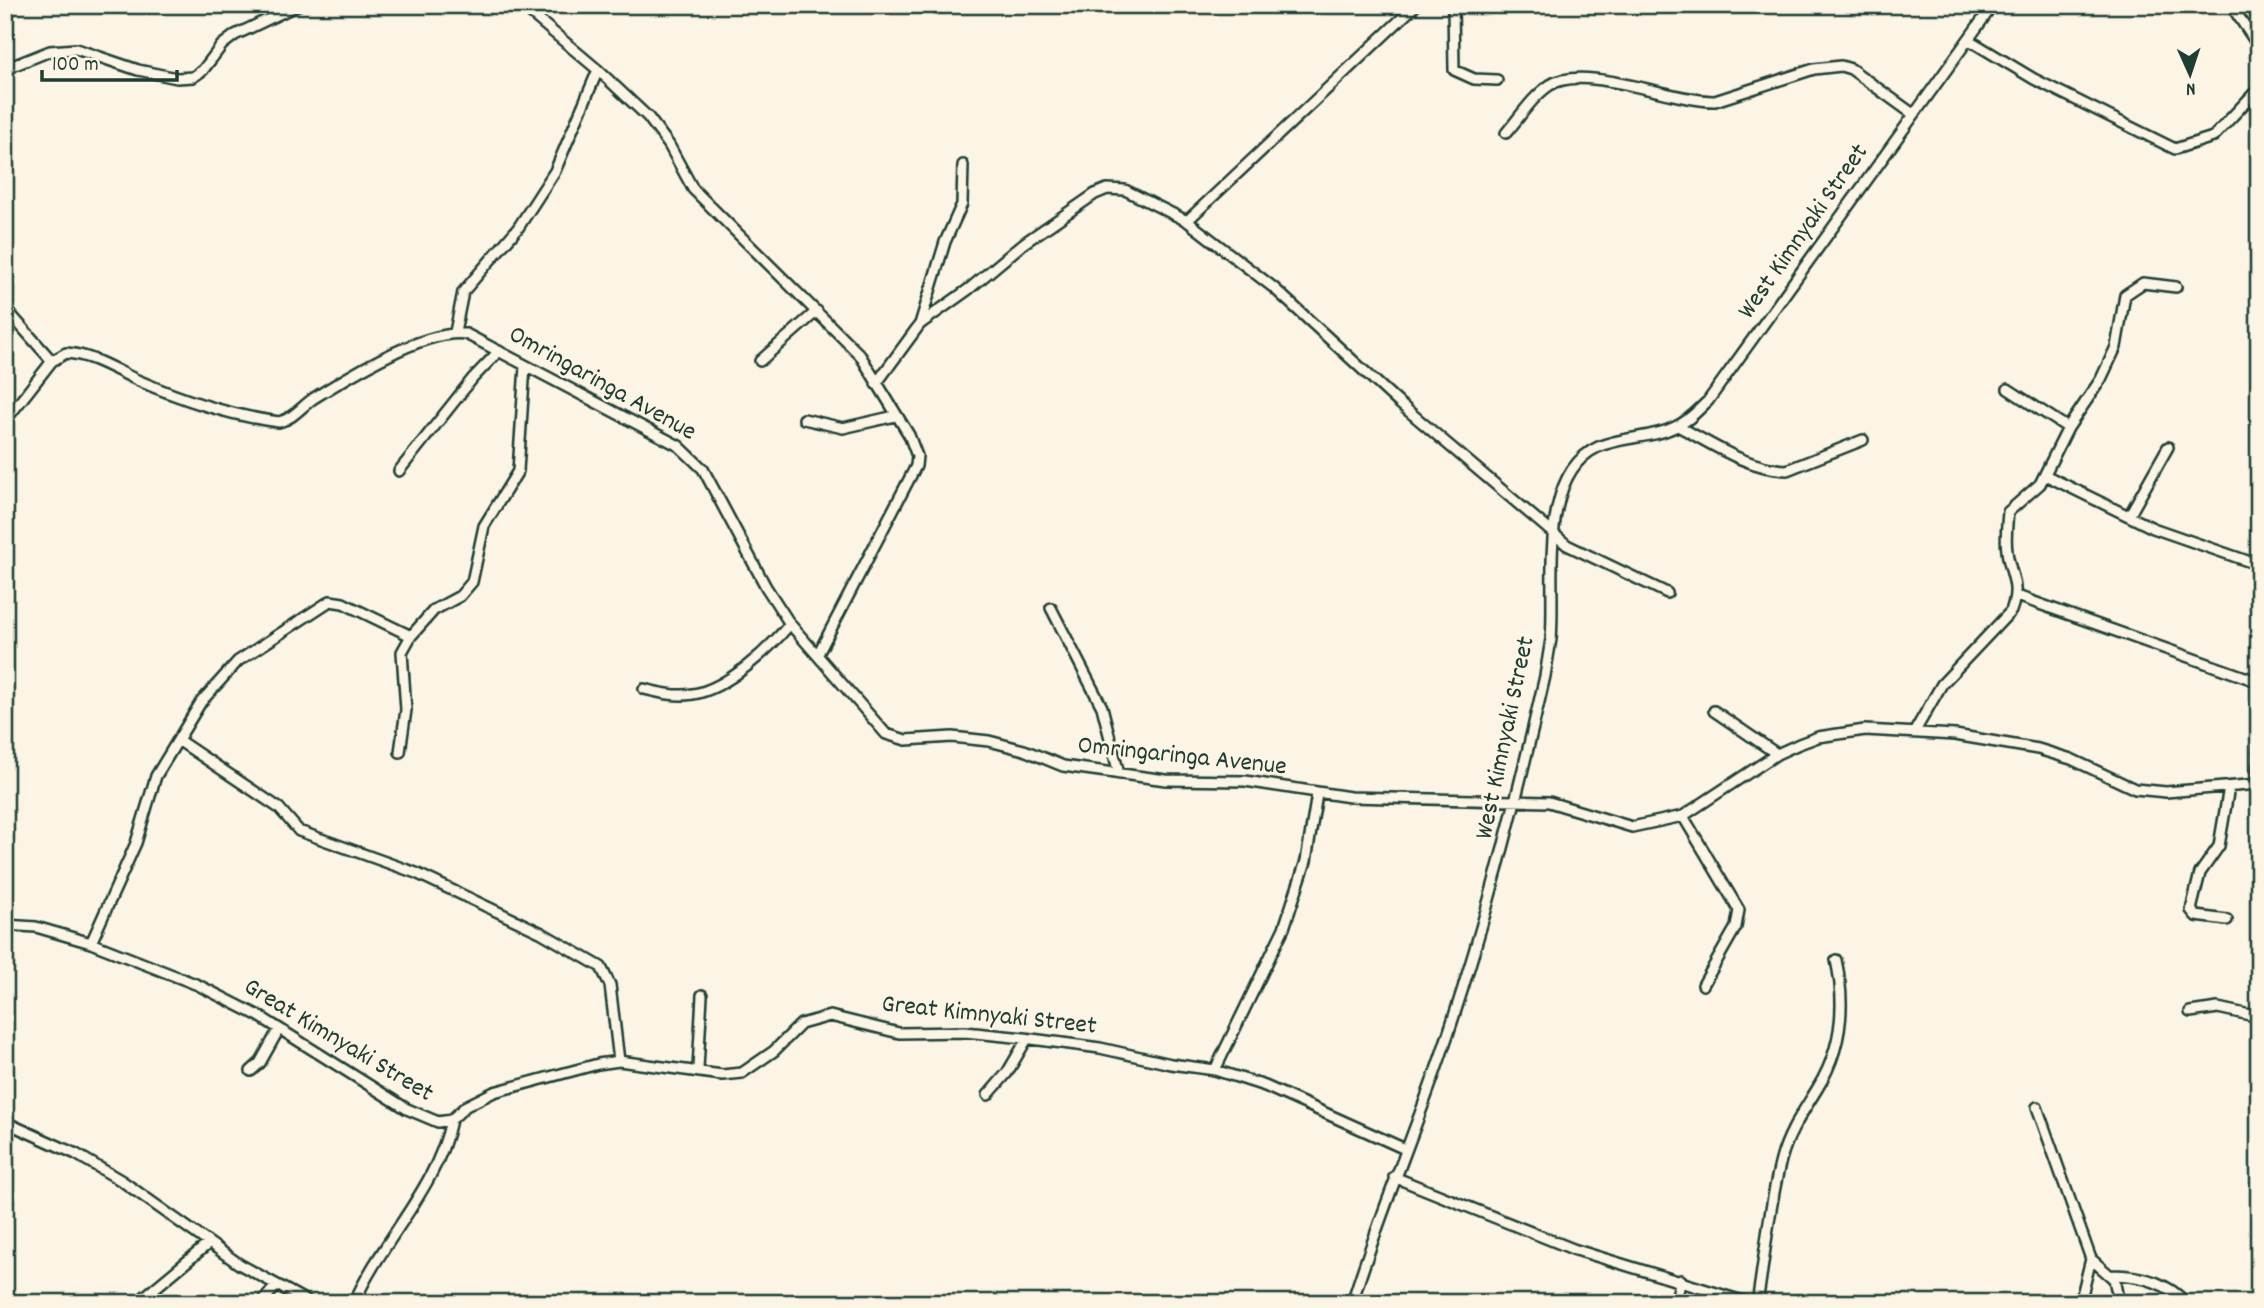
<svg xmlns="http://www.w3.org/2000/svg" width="2264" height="1308" font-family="Dekko,sans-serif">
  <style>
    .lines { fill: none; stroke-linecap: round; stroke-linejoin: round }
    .street-casing { stroke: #1f3d34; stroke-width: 14 }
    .street { stroke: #fcf5e5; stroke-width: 9 }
    .labels { text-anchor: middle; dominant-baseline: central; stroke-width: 5; stroke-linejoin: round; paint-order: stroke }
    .street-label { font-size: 26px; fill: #1f3d34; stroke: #fcf5e5 }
  </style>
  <rect width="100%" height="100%" fill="#fcf5e5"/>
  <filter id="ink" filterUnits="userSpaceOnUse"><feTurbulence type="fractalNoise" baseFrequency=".0143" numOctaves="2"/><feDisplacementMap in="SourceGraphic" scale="14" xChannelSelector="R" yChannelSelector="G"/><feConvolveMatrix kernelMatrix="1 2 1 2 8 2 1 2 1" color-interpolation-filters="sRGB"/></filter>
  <g filter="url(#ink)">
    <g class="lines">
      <defs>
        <path id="street" d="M521,5L598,70L648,117L669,145L693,189L860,355L909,435L917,456L916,466L818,654
          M1453,5L1454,70L1474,79L1497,80
          M2231,5L2259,47
          M1969,40L2034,79L2175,149L2213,137L2259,88
          M5,69L50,51L76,49L138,70L177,78L193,77L203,70L222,45L235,35L298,5
          M1506,133C1520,117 1532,97 1550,85C1585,63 1674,102 1715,101L1814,69L1841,66L1851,69L1913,114
          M1187,221L1416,5
          M5,308L52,361
          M920,324L945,242L962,204L963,165
          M455,332L463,292L518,228L555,171L598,70
          M760,361L817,311
          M876,384L920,324L969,289L1024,243L1095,194L1107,189L1125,190L1187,221L1274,288L1399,403L1567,545L1667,593
          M2008,389L2068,428
          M804,419L843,428L895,416
          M5,421L52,361L66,353C93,355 113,369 137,380C181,399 232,416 279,422C293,419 302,406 314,398C349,376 424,329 466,334L679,446L703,469L766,587L790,624L886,734L906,740L952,737L989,741L1024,750L1063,766L1166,780L1245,781L1350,797L1549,802L1632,827L1683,816L1777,754L1799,744L1818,737L1865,730L1955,735L2038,749L2071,759L2135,789L2166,792L2259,784
          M1678,426C1712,444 1748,469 1787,470L1863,440
          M399,471L473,378L499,351
          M2045,475L2153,528L2259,565
          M2129,516L2168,447
          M2017,596L2259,682
          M1051,608L1102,707L1119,774
          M644,689C660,693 677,697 693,694C727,689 769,649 790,624
          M1714,711L1777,754
          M1915,731L1942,684L2011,611C2021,583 2010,577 2007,551C2005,538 2007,525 2008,512L2040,484L2068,428L2101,379L2116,347L2125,295L2143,283L2176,287
          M178,740L279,808L299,831L416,873L542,933L601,967L610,985L619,1061
          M400,752L406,710L402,652L411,636L434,610L460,596L472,582L484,526L518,471L525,366
          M2257,785L2259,730
          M1683,816L1739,910L1736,927L1703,985
          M2227,920L2196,916L2191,910L2200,873L2219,846L2229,787
          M5,925L36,927L91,943L198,985L259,1016L407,1109L438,1122L451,1120L466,1106L494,1092L598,1064L619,1061L722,1075L742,1073L774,1051L801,1024L830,1016L899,1033L965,1032L1024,1038L1100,1048L1171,1064L1215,1070L1265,1086L1405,1149
          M91,943L136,843L156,776L201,702L238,661L330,601L343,603L411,636
          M2190,1012L2218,1008L2259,1017
          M698,1069L702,995
          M1215,1070L1284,928L1306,861L1317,794
          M251,1071L260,1063L279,1029
          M988,1095L1007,1073L1027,1039
          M2037,1107L2091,1259L2080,1303
          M5,1122L76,1154L122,1181L239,1264L310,1303
          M5,1133L12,1125
          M1394,1177L1573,1249L1749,1303
          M2091,1259L2114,1279L2119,1303
          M2111,1275C2138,1275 2167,1282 2186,1303
          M137,1303L208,1244
          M261,1303L276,1286
          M354,1303C382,1239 437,1189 451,1120
          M1352,1303C1377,1222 1410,1144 1438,1064C1482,937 1515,807 1545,676C1547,664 1549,652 1551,639C1556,584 1537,475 1598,447C1622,436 1651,439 1675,427C1688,422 1698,410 1708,401L1993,5
          M1675,1303L1681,1280
          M1757,1303C1765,1256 1769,1206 1781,1160C1788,1133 1803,1112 1817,1089C1842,1049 1846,1005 1836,960"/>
      </defs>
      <use href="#street" class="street-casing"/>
      <use href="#street" class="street"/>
    </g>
  </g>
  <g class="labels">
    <g class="street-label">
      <text transform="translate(1804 232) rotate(-55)">West Kimnyaki Street</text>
      <text transform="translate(602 384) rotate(29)">Omringaringa Avenue</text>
      <text transform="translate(1506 738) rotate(-78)">West Kimnyaki Street</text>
      <text transform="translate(1182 757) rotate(6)">Omringaringa Avenue</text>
      <text transform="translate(989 1016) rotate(6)">Great Kimnyaki Street</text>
      <text transform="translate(338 1041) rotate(31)">Great Kimnyaki Street</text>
    </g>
  </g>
  <rect width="2264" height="1308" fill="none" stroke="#fcf5e5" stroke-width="28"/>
  <rect x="14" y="14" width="2236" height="1280" fill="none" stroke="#1f3d34" stroke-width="2.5" filter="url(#ink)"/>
  <g transform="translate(2190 74) rotate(177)" stroke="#fcf5e5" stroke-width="5" paint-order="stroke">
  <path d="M0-5L12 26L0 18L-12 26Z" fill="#1f3d34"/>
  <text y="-10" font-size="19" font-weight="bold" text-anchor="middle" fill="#1f3d34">N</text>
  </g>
  <path d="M42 70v10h135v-10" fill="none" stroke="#1f3d34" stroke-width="3.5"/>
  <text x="52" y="70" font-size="21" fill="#1f3d34" stroke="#fcf5e5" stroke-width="5" paint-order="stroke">100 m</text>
</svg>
